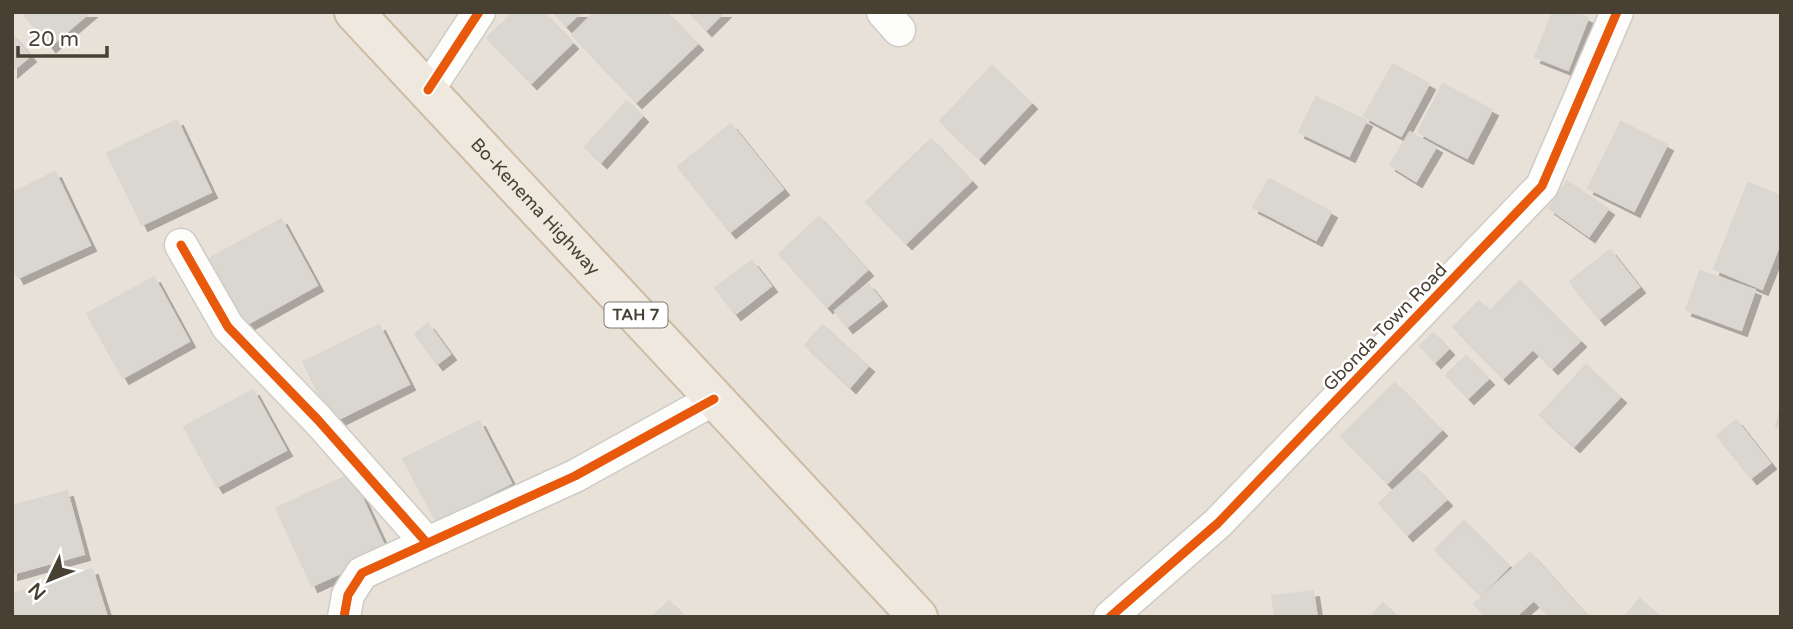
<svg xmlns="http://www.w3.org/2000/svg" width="1793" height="629" font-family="'Varela Round',sans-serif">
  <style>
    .residential { fill: #e7e1d7 }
    .building { fill: #dad6d0; stroke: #dad6d0; stroke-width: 2; filter: url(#shadow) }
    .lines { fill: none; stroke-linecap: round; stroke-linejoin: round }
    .minor-casing { stroke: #cfcbc6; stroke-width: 35 }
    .trunk-casing { stroke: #cdbba2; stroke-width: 42 }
    .minor { stroke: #fdfdfc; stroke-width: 32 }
    .trunk { stroke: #eee8de; stroke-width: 38 }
    .cycleway-casing { stroke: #fff; stroke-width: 13 }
    .cycleway { stroke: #e8590c; stroke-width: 9 }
    .labels { text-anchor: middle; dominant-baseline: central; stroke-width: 5; stroke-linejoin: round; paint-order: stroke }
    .shield { fill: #fff; stroke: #807971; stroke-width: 2 }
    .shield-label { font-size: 16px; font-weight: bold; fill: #494034 }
    .street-label { font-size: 18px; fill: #494034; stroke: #fff }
  </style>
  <defs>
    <filter id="shadow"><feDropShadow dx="6" dy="6" stdDeviation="0" flood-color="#0004"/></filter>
  </defs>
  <rect width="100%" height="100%" fill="#f2efea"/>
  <path class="residential" d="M12,12H1781V617H12Z"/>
  <path class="building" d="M22,12H90L50,46Z
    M514,12H543L572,43L531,83L487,38Z
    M553,12H581L566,26Z
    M595,12H666L697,44L636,102L572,35Z
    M689,12H724L706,30Z
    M1553,12H1573L1588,18L1568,70L1535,57Z
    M12,35L30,56L12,71Z
    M1393,64L1429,84L1401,136L1364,116Z
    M992,66L1031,103L979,158L940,121Z
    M1443,84L1492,110L1467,158L1418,132Z
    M1316,97L1366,121L1349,156L1299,132Z
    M627,101L642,116L601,162L585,147Z
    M177,120L211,192L142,225L107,153Z
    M1621,122L1667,145L1634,211L1588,188Z
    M731,124L783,189L730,232L678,167Z
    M1410,132L1436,147L1416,181L1390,165Z
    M931,139L971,181L906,243L866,202Z
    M55,172L90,245L18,278L12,266V193Z
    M1269,179L1331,212L1316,240L1253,207Z
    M1567,181L1608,209L1589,236L1549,208Z
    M1748,183L1781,196V241L1762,289L1714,269Z
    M819,217L867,270L827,307L779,254Z
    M281,219L317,285L242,327L205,261Z
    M1610,250L1639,287L1599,319L1570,282Z
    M752,261L771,286L735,314L715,288Z
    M1700,271L1755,290L1741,330L1686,310Z
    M154,277L189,341L123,378L87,314Z
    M1520,281L1561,322L1503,378L1453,327L1479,301L1489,312Z
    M868,284L881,300L847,327L835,311Z
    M1561,322L1580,341L1552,368L1533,349Z
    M428,324L450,354L437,364L415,334Z
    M379,325L409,384L333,422L303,362Z
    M823,325L868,366L850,387L805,345Z
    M1433,333L1448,349L1435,362L1420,346Z
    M1466,356L1488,379L1468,398L1446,375Z
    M1586,365L1620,397L1574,446L1540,415Z
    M1395,383L1441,430L1387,483L1341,436Z
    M253,390L286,450L217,487L184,427Z
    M1781,405V428L1776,427Z
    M1736,420L1770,463L1751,478L1717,436Z
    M479,421L511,483L436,521L403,459Z
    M1417,469L1446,500L1407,535L1379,503Z
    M351,474L387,552L312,586L276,508Z
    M67,491L84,554L12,574V506Z
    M1464,521L1509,566L1481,595L1435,550Z
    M1530,553L1586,615L1583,617H1550L1534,600L1515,617H1486L1474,604Z
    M92,569L107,617H12V594Z
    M1313,591L1317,617H1275L1272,596Z
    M1640,599L1661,617H1624Z
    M669,601L684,617H652Z
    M1383,603L1398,617H1370Z"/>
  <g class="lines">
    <defs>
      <path id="minor" d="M883,12L899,30
        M428,90L479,12
        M181,245L228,327L318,420L426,542
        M344,617L348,595L362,573L575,476L714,399
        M1110,617L1218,523L1542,186L1617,12"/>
      <g id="trunk">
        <path id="s1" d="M354,12L918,617"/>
      </g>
    </defs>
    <use href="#minor" class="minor-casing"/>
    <use href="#trunk" class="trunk-casing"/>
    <use href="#minor" class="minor"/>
    <use href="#trunk" class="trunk"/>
    <defs>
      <path id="cycleway" d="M428,90L479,12
        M181,245L228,327L318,420L426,542
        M344,617L348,595L362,573L575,476L714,399
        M1110,617L1218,523L1542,186L1617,12"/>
    </defs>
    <use href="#cycleway" class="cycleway-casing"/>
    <use href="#cycleway" class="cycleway"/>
  </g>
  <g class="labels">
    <rect class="shield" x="604.5" y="302.5" width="63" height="25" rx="5"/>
    <g class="shield-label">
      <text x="636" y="315">TAH 7</text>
    </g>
    <g class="street-label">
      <text stroke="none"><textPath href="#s1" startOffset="266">Bo-Kenema Highway</textPath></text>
      <text transform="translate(1385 327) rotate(-46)">Gbonda Town Road</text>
    </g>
  </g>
  <rect width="1793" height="629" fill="none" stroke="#494034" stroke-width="28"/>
  <g transform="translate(49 580) rotate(227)" stroke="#ffffff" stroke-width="5" paint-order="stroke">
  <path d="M0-5L12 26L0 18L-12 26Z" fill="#494034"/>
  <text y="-10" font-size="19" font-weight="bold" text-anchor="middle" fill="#494034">N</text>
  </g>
  <path d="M18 46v10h89v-10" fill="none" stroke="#494034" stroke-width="3.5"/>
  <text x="28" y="46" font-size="21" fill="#494034" stroke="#ffffff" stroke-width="5" paint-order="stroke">20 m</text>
</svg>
